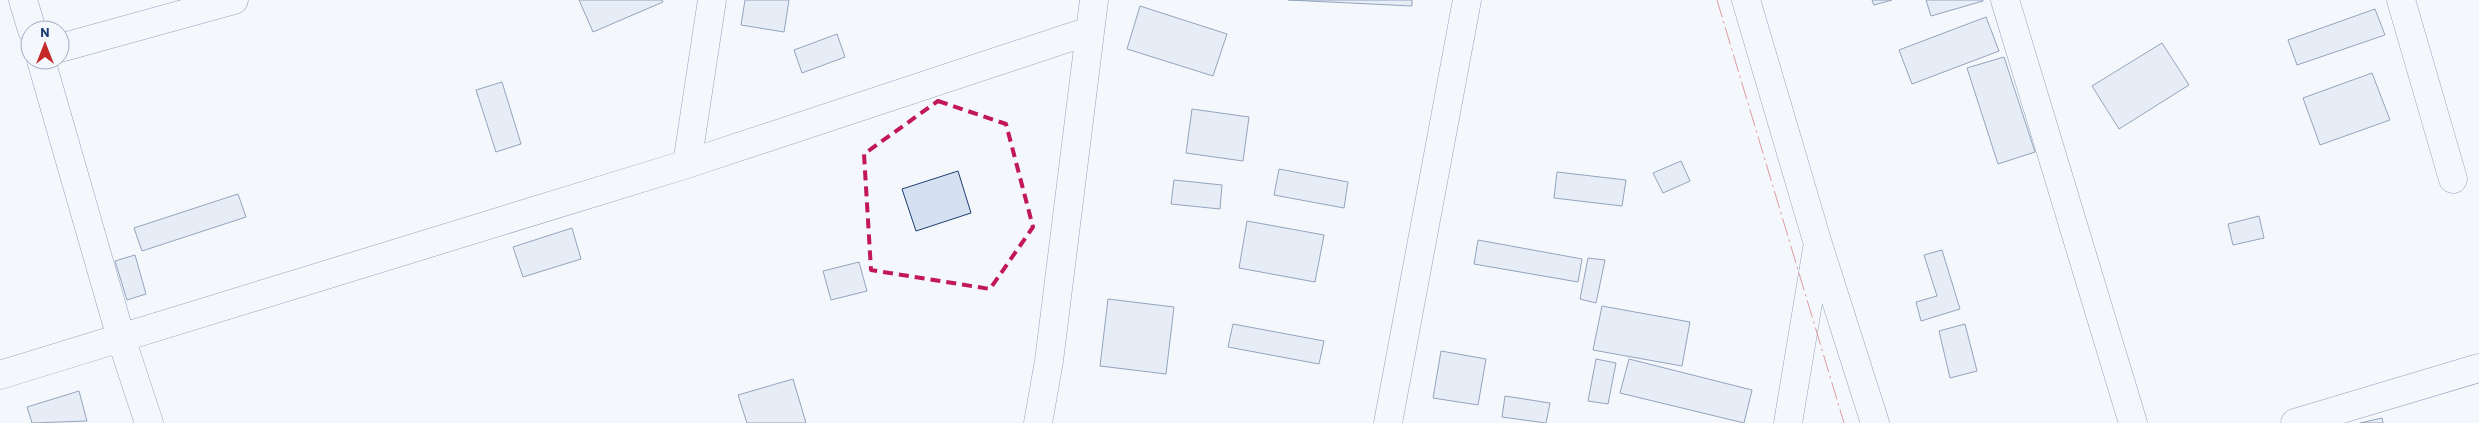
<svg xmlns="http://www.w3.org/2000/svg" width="2479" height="423" font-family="Barlow,sans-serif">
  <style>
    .building { fill: #d5e0f0; stroke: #1d3f73 }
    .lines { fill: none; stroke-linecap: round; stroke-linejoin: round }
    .minor-casing { stroke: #1d3f73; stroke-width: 29 }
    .minor { stroke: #f4f7fb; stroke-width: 28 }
    .power { stroke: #c62828; stroke-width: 1; stroke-dasharray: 18 4 2.5 4; stroke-linecap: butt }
    .marked { fill: none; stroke: #c2185b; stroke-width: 4; stroke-dasharray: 10 6; stroke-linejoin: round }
  </style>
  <rect width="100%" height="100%" fill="#f4f7fb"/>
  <path class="building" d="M579,0H662L663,2L593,32Z
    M745,0H789L784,32L741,25Z
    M1288,0H1412V6Z
    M1872,0H1892L1874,5Z
    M1926,0H1983V1L1931,16Z
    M1140,6L1227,34L1213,76L1127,49Z
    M2375,9L2385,35L2297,65L2288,40Z
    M1986,17L1999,51L1912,84L1899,50Z
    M837,34L845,57L802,73L794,50Z
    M2162,43L2189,85L2119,129L2092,86Z
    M2004,57L2035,152L1998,164L1967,68Z
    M2372,73L2390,120L2320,145L2303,98Z
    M502,82L521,144L496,152L476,90Z
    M1192,109L1249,117L1243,161L1186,153Z
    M1681,161L1690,181L1663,193L1653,173Z
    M1279,169L1348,182L1344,208L1274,195Z
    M958,171L971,213L916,231L902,189Z
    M1557,172L1626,180L1622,206L1554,198Z
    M1174,180L1222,185L1220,209L1171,204Z
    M238,194L246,217L142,251L134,228Z
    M2259,216L2264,238L2233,245L2228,224Z
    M1247,221L1324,235L1315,282L1239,268Z
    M572,228L581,259L523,277L513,247Z
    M1478,240L1582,259L1578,282L1474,264Z
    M1942,250L1960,309L1921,321L1916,302L1937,296L1924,255Z
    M135,255L146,294L127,300L115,261Z
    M1588,258L1605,260L1596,303L1580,299Z
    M859,262L867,291L831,300L823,271Z
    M1108,299L1174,307L1166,374L1100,366Z
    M1602,306L1690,322L1682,366L1593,350Z
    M1233,324L1324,341L1319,364L1228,347Z
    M1965,324L1977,371L1950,378L1939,331Z
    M1441,351L1486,359L1478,405L1433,398Z
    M1596,359L1616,363L1608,404L1588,401Z
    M1629,359L1752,390L1744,423L1620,393Z
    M793,379L806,423H747L738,395Z
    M79,391L87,421L32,423L27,407Z
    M1505,396L1550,403L1546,423L1502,417Z
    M2382,418L2383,423H2360Z"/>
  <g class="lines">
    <defs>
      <path id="minor" d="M23,0L32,30
        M1746,0L1818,244L1875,423
        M2005,0L2133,423
        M2401,0L2453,179
        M60,48L234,0
        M41,60L121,338L149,423
        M687,164L712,0
        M0,375L687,164L1089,31
        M1038,423L1049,361L1094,0
        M1388,423L1467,0
        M1788,423L1817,249
        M2295,423L2479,368"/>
    </defs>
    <use href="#minor" class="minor-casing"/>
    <use href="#minor" class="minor"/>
    <path class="power" d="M1717,0L1844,423"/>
  </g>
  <path d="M0 0H2479V423H0ZM938,101L1006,124L1033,227L990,289L871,270L864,154Z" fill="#f4f7fb" fill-opacity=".55" fill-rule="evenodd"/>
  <path class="marked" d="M938,101L1006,124L1033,227L990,289L871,270L864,154Z"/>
  <g transform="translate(45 45)"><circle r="24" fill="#f4f7fb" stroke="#9eadc5"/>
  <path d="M0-4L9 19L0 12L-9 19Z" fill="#c62828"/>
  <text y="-8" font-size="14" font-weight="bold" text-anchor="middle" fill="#1d3f73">N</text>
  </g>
</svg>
